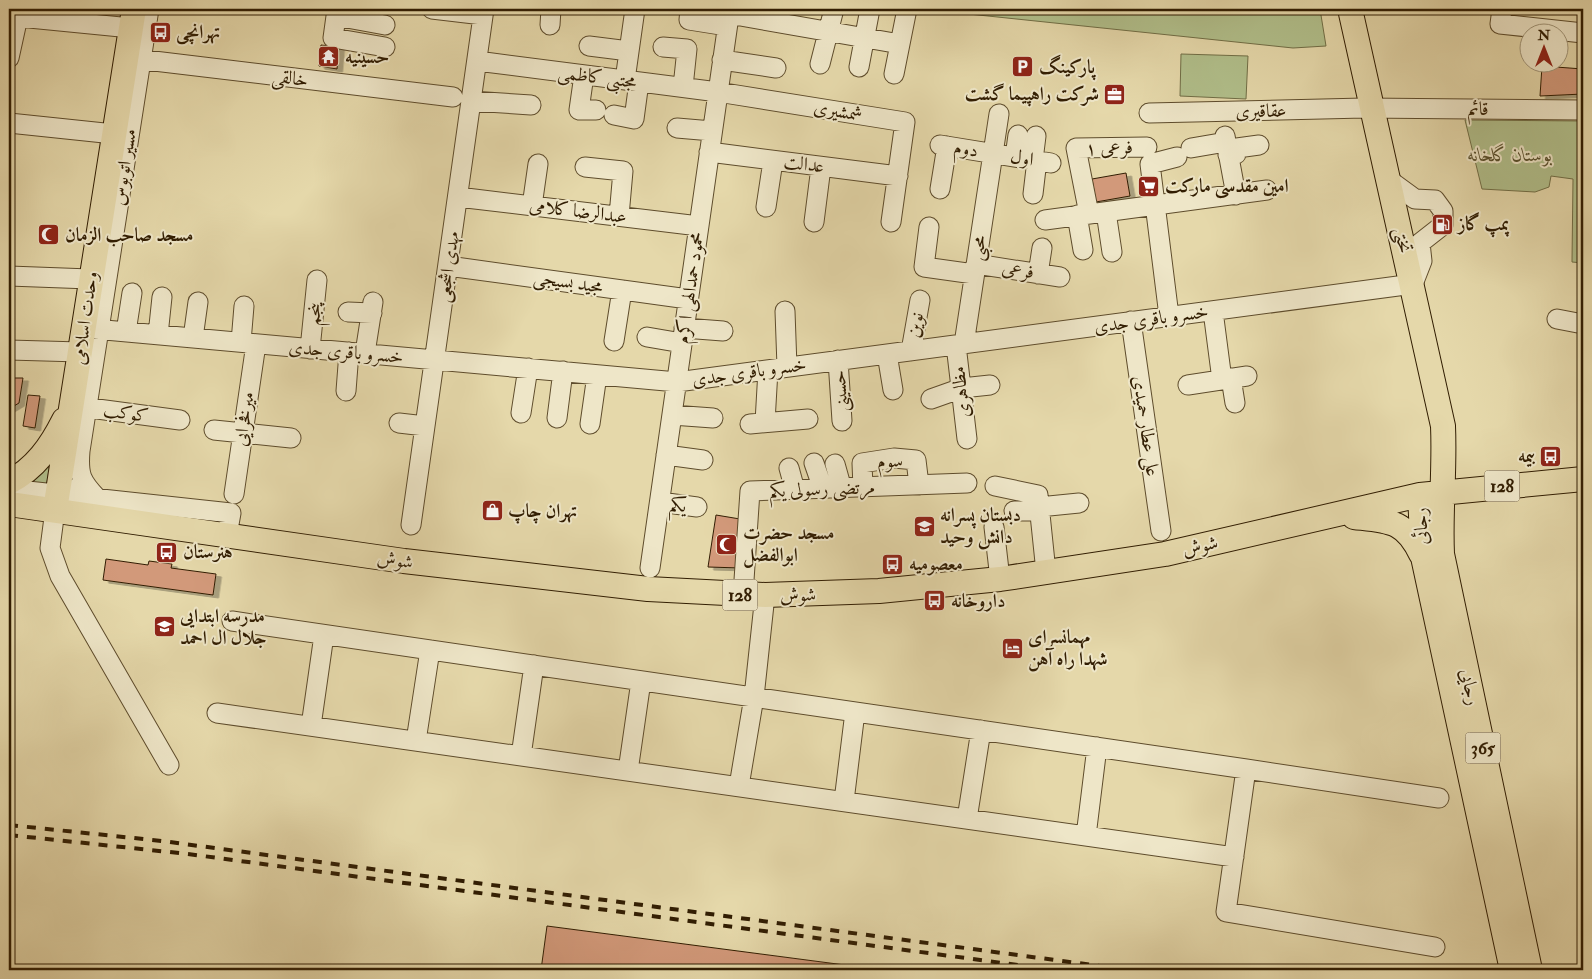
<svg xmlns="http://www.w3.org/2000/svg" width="1592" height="979" font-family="'IM FELL Double Pica',Amiri,serif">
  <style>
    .green { fill: #b1bf8b; stroke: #716e46 }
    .building { fill: #d2997a; stroke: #311d02; filter: url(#shadow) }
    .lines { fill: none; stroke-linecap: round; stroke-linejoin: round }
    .minor-casing { stroke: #5e4c2c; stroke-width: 21 }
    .major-casing { stroke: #311d02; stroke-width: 26 }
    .minor { stroke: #eee6c8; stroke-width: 19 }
    .major { stroke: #e5d8aa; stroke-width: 24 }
    .rail { stroke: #311d02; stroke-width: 4; stroke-dasharray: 9 9; stroke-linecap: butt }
    .labels { text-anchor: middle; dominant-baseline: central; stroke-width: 4; stroke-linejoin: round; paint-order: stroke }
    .shield { fill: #eee6c8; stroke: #6a593d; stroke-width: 1 }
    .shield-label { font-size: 18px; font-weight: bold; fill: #311d02 }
    .poi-label { font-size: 19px; font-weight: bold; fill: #311d02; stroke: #eee6c8; text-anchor: start }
    .street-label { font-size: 19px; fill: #311d02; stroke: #eee6c8 }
    .park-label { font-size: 19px; font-style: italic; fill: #574e2b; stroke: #eee6c8 }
  </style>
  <defs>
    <filter id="shadow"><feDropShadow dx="5.5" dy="3" stdDeviation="0" flood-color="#0004"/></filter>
  </defs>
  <rect width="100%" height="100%" fill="#e5d8aa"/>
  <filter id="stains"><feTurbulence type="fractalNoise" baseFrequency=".004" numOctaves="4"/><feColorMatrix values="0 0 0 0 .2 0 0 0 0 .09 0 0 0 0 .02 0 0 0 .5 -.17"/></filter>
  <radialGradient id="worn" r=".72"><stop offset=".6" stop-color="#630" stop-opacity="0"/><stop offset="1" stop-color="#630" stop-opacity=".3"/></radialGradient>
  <path class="green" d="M921,9H1320L1326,46L1293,48Z
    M1181,54L1248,56L1246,99L1180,96Z
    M1465,120L1583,121V263L1572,262L1573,179L1551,176L1549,187L1535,192L1482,189Z
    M51,457L46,489L19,486Z"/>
  <path class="building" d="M321,45L339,47L337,69L319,66Z
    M1542,66L1583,69V94L1540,96Z
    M1126,173L1130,196L1096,202L1092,179Z
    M9,378H23L19,403L9,409Z
    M28,395L40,396L35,428L23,426Z
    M716,515L746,520L741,568L708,567Z
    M106,559L148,565L149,561L172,564L171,568L216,574L213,595L103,580Z
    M547,926L883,970H541Z"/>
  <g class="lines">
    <defs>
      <path id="minor" d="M337,9L333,38L385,47
        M432,9L483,15
        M690,9L689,20L727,26
        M1502,9L1500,24L1583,33
        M729,14L900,44
        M9,16L131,28
        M336,16L385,25
        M550,25L551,9
        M589,46L629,51
        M663,47L687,49L683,87
        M9,58L18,17
        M129,58L453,97
        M722,60L776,68
        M477,61L718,92L905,122L891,222
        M820,64L834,9
        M859,67L870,9
        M894,74L906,14
        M584,75L579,110H596
        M625,80L635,9
        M471,101L531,105
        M1149,113L1364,108L1583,110
        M614,115L634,119L639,82
        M9,123L114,134
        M677,128L712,131
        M1225,136L1236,195
        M940,145L1051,163
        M1191,148L1226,142
        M709,152L898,176
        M1228,155L1236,154L1237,148L1259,145
        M1015,157L1018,135
        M1033,160L1036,136
        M585,167L623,171L619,216
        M940,189L947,146
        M1033,194L1037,160
        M458,197L699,226
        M532,206L538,164
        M766,207L773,161
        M1106,212L1112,252
        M1089,214L1076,148L1147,147
        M1077,215L1083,250
        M1045,220L1267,190
        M814,222L821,167
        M929,227L924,267L974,274
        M976,264L1060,277
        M448,266L688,299
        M1038,274L1042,248
        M9,276L90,279
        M785,311L787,367
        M1213,311L1222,380
        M348,312L372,313
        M1169,316L1150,164L1177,157
        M1557,319L1583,324
        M1131,321L1161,531
        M83,328L677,382L1413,284L1422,261L1420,243L1443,225V211L1435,200L1415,199L1389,180
        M684,328L723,331
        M126,332L132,293
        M158,335L162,297
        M647,337L682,343
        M193,338L198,302
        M614,341L622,290
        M241,342L244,306
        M964,344L999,114
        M956,345L967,439
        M310,349L317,280
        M9,350L80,352
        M911,351L920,300
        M365,353L373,302
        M887,354L893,390
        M838,360L842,421
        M1231,378L1235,403
        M1188,385L1247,376
        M346,391L349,352
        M931,399L962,388L990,385
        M75,406L180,420
        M521,413L528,368
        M672,415L713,418
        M557,418L563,371
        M765,422L768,370
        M399,423L425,426
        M590,424L597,375
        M750,424L808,419
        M214,430L291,438
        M666,455L703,460
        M814,463L823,489
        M835,464L842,489
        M789,468L795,490
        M83,482L55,510L50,548L60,576L169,765
        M995,486L1038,495L1046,572
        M863,488L862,463L894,458L916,460L919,485
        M9,489L231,513L227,535
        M234,494L256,344
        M97,498C81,481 78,475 80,451L149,9
        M660,502L697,507
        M1039,507L1079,503
        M1014,511H1039
        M411,525L484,9
        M994,527L1000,579
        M650,568L730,9
        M743,595L750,491L967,483
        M232,621L1246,769L1226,912L1435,947
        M217,713L1234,857
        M311,726L324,635
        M416,741L430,650
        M521,756L534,665
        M1246,769L1439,798
        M628,771L641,681
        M739,786L754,697L765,595
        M844,801L855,712
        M967,819L981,730
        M1086,836L1097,747"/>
      <path id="major" d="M1350,9L1443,426C1445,469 1440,512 1442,554L1530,970
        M9,482C35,469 51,446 64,420
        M1420,495L1423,557L1512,970
        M9,504L404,561L648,589L765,595L879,591L1000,579L1165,554L1420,495L1583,479
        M55,510L134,9
        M1354,517C1389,521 1405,520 1421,554"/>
    </defs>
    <use href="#minor" class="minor-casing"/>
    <use href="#major" class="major-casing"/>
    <use href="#minor" class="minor"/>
    <use href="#major" class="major"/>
    <path class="rail" d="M9,825L162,841L1130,970
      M9,835L188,854L1055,970"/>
  </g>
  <defs>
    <symbol id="bus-square" viewBox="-11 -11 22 22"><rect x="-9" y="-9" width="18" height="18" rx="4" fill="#8f2418" stroke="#eee6c8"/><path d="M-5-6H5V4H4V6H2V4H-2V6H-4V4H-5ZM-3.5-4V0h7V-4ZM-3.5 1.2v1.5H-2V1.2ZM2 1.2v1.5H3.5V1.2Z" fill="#fff"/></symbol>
    <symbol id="temple-square" viewBox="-11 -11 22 22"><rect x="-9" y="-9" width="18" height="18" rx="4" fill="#8f2418" stroke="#eee6c8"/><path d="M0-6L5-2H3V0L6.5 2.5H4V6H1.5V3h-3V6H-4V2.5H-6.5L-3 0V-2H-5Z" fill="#fff"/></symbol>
    <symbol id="parking-square" viewBox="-11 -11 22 22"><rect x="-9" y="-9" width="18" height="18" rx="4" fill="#8f2418" stroke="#eee6c8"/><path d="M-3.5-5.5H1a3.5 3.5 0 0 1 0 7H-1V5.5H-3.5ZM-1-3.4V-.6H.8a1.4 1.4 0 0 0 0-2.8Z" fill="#fff"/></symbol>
    <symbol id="office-square" viewBox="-11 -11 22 22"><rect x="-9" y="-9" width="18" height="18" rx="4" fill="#8f2418" stroke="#eee6c8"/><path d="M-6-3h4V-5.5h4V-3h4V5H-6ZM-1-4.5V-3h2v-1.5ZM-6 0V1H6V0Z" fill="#fff"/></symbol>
    <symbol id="supermarket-square" viewBox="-11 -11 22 22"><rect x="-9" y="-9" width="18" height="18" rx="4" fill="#8f2418" stroke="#eee6c8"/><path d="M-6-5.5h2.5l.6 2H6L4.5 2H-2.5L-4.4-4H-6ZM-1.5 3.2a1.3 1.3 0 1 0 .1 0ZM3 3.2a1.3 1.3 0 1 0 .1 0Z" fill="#fff"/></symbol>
    <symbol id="fuel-square" viewBox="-11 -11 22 22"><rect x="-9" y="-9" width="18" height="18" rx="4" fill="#8f2418" stroke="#eee6c8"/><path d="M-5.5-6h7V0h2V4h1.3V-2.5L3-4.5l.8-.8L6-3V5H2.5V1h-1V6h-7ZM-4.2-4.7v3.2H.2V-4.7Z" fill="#fff"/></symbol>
    <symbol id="mosque-square" viewBox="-11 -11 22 22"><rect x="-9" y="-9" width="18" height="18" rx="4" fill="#8f2418" stroke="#eee6c8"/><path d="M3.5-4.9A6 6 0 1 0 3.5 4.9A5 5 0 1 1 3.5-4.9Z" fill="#fff"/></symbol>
    <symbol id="shop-square" viewBox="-11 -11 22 22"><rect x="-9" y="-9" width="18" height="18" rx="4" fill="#8f2418" stroke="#eee6c8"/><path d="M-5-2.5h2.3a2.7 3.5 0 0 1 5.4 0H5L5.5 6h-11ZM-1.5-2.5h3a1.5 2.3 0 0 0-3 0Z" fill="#fff"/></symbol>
    <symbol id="school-square" viewBox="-11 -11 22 22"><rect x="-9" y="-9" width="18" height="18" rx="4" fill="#8f2418" stroke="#eee6c8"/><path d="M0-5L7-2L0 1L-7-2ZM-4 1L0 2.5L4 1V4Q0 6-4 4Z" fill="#fff"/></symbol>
    <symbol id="hotel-square" viewBox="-11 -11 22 22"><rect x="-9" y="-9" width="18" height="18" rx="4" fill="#8f2418" stroke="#eee6c8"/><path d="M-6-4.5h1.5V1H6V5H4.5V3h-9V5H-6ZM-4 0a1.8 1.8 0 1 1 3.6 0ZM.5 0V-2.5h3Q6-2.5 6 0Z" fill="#fff"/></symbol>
  </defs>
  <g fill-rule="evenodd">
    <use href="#bus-square" x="148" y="20" width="25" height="25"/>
    <use href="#temple-square" x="316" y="44" width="25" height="25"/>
    <use href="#parking-square" x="1010" y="54" width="25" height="25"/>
    <use href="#office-square" x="1102" y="82" width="25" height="25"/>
    <use href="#supermarket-square" x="1136" y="174" width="25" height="25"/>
    <use href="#fuel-square" x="1430" y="212" width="25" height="25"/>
    <use href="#mosque-square" x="36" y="222" width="25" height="25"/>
    <use href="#bus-square" x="1538" y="444" width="25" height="25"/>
    <use href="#shop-square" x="480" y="498" width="25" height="25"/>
    <use href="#school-square" x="912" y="514" width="25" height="25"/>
    <use href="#mosque-square" x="714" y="532" width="25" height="25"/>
    <use href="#bus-square" x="154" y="540" width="25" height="25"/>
    <use href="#bus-square" x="880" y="552" width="25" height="25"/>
    <use href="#bus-square" x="922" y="588" width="25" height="25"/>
    <use href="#school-square" x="152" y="614" width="25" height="25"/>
    <use href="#hotel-square" x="1000" y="636" width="25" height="25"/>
  </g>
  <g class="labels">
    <g class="shield">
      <rect x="1484.5" y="470.5" width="35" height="31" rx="4"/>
      <rect x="722.5" y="579.5" width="35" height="31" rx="4"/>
      <rect x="1465.5" y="732.5" width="35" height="31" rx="4"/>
    </g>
    <g class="shield-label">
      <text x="1502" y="486">128</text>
      <text x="740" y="595">128</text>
      <text x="1483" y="748">365</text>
    </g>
    <g class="poi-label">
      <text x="176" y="32">تهرانچی</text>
      <text x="345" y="57">حسینیه</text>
      <text x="1039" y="67">پارکینگ</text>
      <text x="1099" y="94" text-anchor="end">شركت راهپيما گشت</text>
      <text x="1165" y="186">امین مقدسی مارکت</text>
      <text x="1458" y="224">پمپ گاز</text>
      <text x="65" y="235">مسجد صاحب الزمان</text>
      <text x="1535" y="456" text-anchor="end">بیمه</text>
      <text x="508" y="511">تهران چاپ</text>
      <text x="940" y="515">دبستان پسرانه<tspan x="940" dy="22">دانش وحید</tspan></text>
      <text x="743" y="533">مسجد حضرت<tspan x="743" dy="22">ابوالفضل</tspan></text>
      <text x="183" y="552">هنرستان</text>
      <text x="909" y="564">معصومیه</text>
      <text x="951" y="601">داروخانه</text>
      <text x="180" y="616">مدرسه ابتدایی<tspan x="180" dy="22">جلال ال احمد</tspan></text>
      <text x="1028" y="637">مهمانسرای<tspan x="1028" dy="22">شهدا راه آهن</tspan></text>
    </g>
    <g class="street-label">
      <text transform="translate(597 77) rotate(7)">مجتبی کاظمی</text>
      <text transform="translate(290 78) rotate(7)">خالقی</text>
      <text x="1478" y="109">قائم</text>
      <text transform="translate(838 111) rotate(9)">شمشیری</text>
      <text transform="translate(1261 111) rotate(-1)">عقاقیری</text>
      <text transform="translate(1109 148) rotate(-2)">فرعی ۱</text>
      <text transform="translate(966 149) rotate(9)">دوم</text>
      <text transform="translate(1022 158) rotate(9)">اول</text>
      <text transform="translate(804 164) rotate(7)">عدالت</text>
      <text transform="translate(124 167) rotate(-81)">مسیر اتوبوس</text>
      <text transform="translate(578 211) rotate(7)">عبدالرضا کلامی</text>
      <text transform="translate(1403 240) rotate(77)">تختی</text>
      <text transform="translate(978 248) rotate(-81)">محبی</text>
      <text transform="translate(448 267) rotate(-82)">مهدی اشجعی</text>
      <text transform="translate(1018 270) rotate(9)">فرعی</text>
      <text transform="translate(568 282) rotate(8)">مجید بسیجی</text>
      <text transform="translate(690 288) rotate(-82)">محمود حمدالهی اکرم</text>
      <text transform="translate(314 314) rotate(-84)">پنجم</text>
      <text transform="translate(85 318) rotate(-82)">وحدت اسلامی</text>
      <text transform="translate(1151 319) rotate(-8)">خسرو باقری جدی</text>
      <text transform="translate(915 325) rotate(-79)">نوین</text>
      <text transform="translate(346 352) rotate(5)">خسرو باقری جدی</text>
      <text transform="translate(749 372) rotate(-8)">خسرو باقری جدی</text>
      <text transform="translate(840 391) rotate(-94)">حسینی</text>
      <text transform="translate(961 392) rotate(-97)">مظاهری</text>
      <text transform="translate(126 413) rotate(8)">کوکب</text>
      <text transform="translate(244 419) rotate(-82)">میرفخرایی</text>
      <text transform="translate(1146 426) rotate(82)">علی عطار حمیدی</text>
      <text transform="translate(890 461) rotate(-3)">سوم</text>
      <text transform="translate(822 489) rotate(-2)">مرتضی رسولی یکم</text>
      <text transform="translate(678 505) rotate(8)">یکم</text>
      <text transform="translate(1421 526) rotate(-92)">رجائی</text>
      <text transform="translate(1200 546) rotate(-13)">شوش</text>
      <text transform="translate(395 560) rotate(8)">شوش</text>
      <text transform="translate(798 595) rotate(-1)">شوش</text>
      <text transform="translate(1470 687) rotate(78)">رجایی</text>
    </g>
    <g class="park-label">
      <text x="1510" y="155">بوستان گلخانه</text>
    </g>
  </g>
  <rect width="1592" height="979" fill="none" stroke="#e5d8aa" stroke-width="30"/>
  <rect x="10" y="10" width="1572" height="959" fill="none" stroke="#311d02" stroke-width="2.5"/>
  <rect x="15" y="15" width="1562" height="949" fill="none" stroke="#311d02"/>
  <g transform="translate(1544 48)"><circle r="24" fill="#eee6c8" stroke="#a29679"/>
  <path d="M0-4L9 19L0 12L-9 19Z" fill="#8f2418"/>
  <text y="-8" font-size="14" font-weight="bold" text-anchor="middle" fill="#311d02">N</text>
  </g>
  <rect width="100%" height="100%" filter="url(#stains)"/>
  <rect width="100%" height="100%" fill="url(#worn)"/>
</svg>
